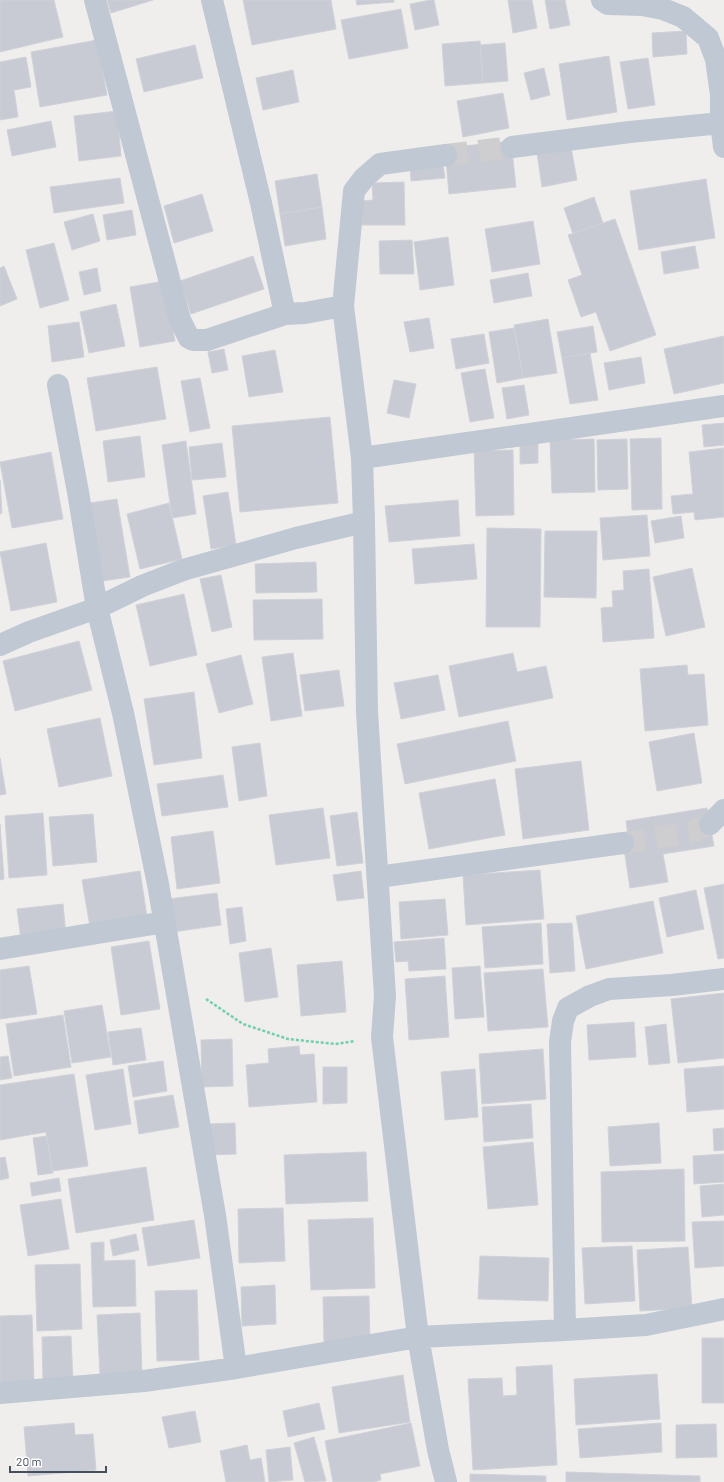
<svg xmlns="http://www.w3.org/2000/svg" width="724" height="1482" font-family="Barlow,sans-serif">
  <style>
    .building { fill: #c8cbd3; stroke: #d0d2d9 }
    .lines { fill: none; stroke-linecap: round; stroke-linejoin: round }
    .minor-tunnel { stroke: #cecdd0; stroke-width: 22; stroke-dasharray: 22 11; stroke-linecap: butt }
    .path { stroke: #6ed1a9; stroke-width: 2.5; stroke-dasharray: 3 2; stroke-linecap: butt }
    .minor { stroke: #bfc8d3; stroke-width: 22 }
  </style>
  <rect width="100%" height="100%" fill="#f0eded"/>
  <path class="building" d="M0,0H54L63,37L0,52Z
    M107,0H153L111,13Z
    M243,0H331L336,29L252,45Z
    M356,0H394V2L357,5Z
    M430,0H434L439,25L415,30L410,4Z
    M508,0H532L537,28L513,33Z
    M545,0H565L570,25L550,29Z
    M401,9L408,48L349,59L341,20Z
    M686,31L687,54L653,57L652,33Z
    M97,40L107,95L40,107L31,52Z
    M480,41L483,83L445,86L442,44Z
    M505,43L508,81L483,83L480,45Z
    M195,45L203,78L144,92L136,59Z
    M609,56L617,112L567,120L559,64Z
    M26,57L31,87L14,90L18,117L0,120V62Z
    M648,58L655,105L628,109L620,62Z
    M544,68L550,95L531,100L524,73Z
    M293,70L299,102L263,110L256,78Z
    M503,93L509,128L463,137L457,101Z
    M117,111L121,156L79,161L74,116Z
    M51,121L56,147L12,156L7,130Z
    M511,141L516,187L449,194L445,148Z
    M571,147L577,180L542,187L537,153Z
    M442,159L445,178L411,181L410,162Z
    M317,174L322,207L280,214L275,181Z
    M120,178L124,203L54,213L50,187Z
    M706,179L715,238L639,250L630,191Z
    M404,182L405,225H362V201L373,200L372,183Z
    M202,194L213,231L174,243L164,206Z
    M594,197L603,223L573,234L564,208Z
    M322,207L326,239L285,246L280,214Z
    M132,210L136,235L107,240L103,215Z
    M93,214L100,241L72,250L64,222Z
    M615,219L656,335L610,351L596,312L581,317L568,280L582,275L568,235Z
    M533,221L540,264L492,272L485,229Z
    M448,237L454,285L420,290L414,242Z
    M412,240L414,274H380L379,241Z
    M54,243L69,300L40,308L26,250Z
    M695,246L699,268L664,274L661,252Z
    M253,256L264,289L191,314L180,281Z
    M4,266L17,299L0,306V268Z
    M97,268L101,291L84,295L79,272Z
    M528,273L532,296L494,303L490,280Z
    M164,281L175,341L140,347L130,287Z
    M116,304L125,346L89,353L80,312Z
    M429,318L434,348L410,352L404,322Z
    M548,319L557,373L523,378L514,325Z
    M79,322L84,357L52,362L48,326Z
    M593,326L597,352L562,358L557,332Z
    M514,328L523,378L497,383L489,332Z
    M484,334L489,363L456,369L451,339Z
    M724,336V383L674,394L664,349Z
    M224,349L228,370L212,373L208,352Z
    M275,350L283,392L249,397L242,356Z
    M590,353L598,400L570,404L562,358Z
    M641,357L645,383L609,390L604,363Z
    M157,367L166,419L96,431L87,378Z
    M485,369L494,418L470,422L461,373Z
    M200,378L210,428L190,432L181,381Z
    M394,380L416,384L409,418L387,413Z
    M524,385L529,415L507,419L502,388Z
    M330,417L338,503L240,512L232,426Z
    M724,423V445L704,447L702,425Z
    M140,436L145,477L108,482L103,441Z
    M520,436H538V463L520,464Z
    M661,438L662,509L632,510L630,439Z
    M594,439L595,492L552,493L550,440Z
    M627,439L628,489L598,490L597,440Z
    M186,441L196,514L172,518L162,445Z
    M222,443L226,477L192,480L189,447Z
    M724,448V517L695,520L694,512L673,514L671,496L693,494L689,452Z
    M513,450L514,515L476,516L474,451Z
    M51,452L63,519L12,528L0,462Z
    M0,480L2,513L0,514Z
    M228,492L236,545L211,549L203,496Z
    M117,499L130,577L102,581L90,503Z
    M458,500L460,536L389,542L385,506Z
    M169,503L182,559L140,569L127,514Z
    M647,515L650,556L603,560L600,518Z
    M681,516L684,538L655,543L651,521Z
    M487,528L541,529L540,627H486Z
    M545,531H597L596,598L544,597Z
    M46,543L57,602L11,611L0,552Z
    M474,544L477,579L415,584L412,549Z
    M316,562L317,592L256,593L255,564Z
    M692,568L705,627L666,636L653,577Z
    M649,569L654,638L603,642L601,608L613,607L612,591L624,590L623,571Z
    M221,575L232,627L212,632L200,579Z
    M184,594L197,655L150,666L136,605Z
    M322,599L323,639L254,640L253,600Z
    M79,641L92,690L15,711L3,661Z
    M293,653L302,716L271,721L262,657Z
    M513,653L517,672L546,666L553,698L459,717L449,666Z
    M241,655L253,704L219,713L206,664Z
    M687,665L688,675L704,674L708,725L645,731L640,669Z
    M339,670L344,706L305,711L300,675Z
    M438,675L445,710L401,719L394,683Z
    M194,692L202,758L154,765L144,699Z
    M100,718L112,776L59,787L47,729Z
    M508,721L516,761L405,784L397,744Z
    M694,733L702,783L657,791L649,742Z
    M260,743L267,796L239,801L232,747Z
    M0,758L6,794L0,795Z
    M581,761L589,830L523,839L515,769Z
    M223,775L228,807L162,816L157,784Z
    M495,779L505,835L429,849L419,793Z
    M323,808L330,858L276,865L269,815Z
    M707,808L714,846L663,854L668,882L630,888L622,836L628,835L626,821Z
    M357,812L363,863L337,866L330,816Z
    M43,813L47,875L9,878L5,816Z
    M93,814L97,862L53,866L49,817Z
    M0,824L4,879L0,880Z
    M213,831L220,883L177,889L171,837Z
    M540,870L544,919L466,925L463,875Z
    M140,871L147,917L90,927L82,880Z
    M361,871L364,898L337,901L333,875Z
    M724,884V958L718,959L704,888Z
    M696,890L704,929L667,937L659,898Z
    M217,893L221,925L173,932L168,899Z
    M445,899L448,935L401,939L399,902Z
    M653,901L663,953L586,969L576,916Z
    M63,904L66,935L21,940L17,909Z
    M242,907L246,941L230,944L226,909Z
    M541,923L543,964L485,968L482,927Z
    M572,923L575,971L550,973L547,924Z
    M444,938L446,969L409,971L408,961L396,962L394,942Z
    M149,941L160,1009L121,1015L111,947Z
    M271,948L278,997L245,1002L239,953Z
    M342,961L346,1012L301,1016L297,965Z
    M29,966L37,1014L0,1019V970Z
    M480,966L484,1017L455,1019L452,968Z
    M543,969L548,1027L488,1031L484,973Z
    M445,976L449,1037L409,1040L405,979Z
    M724,993V1058L678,1063L671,999Z
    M102,1005L111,1057L72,1063L64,1011Z
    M63,1015L71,1067L14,1076L6,1024Z
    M634,1022L636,1057L589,1060L587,1025Z
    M666,1024L670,1063L649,1065L645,1027Z
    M141,1028L146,1060L113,1065L108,1032Z
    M232,1039L233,1086L202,1087L201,1040Z
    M299,1046L300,1055L314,1054L317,1102L249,1107L246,1065L269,1063L268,1049Z
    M543,1049L546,1099L482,1104L479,1054Z
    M8,1056L12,1078L0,1080V1057Z
    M163,1061L167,1091L133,1097L128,1066Z
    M724,1066V1109L687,1112L684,1069Z
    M323,1067H347V1103L323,1104Z
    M123,1069L131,1124L95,1130L86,1075Z
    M475,1069L478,1117L445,1120L441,1072Z
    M74,1074L88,1166L52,1171L46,1132L0,1140V1085Z
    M173,1095L179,1127L139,1134L134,1101Z
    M531,1104L533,1138L484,1142L482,1107Z
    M235,1123L236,1154L210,1155L209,1124Z
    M659,1123L661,1163L610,1166L608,1127Z
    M724,1128V1150L714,1151L713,1129Z
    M47,1136L53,1173L38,1175L33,1138Z
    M533,1142L538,1205L488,1209L483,1147Z
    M366,1152L368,1201L286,1204L284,1155Z
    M724,1154V1182L694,1184L693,1156Z
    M5,1157L9,1178L0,1180V1158Z
    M146,1167L154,1220L76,1233L68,1179Z
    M684,1169L685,1241L602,1242L601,1172Z
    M59,1178L61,1191L32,1196L30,1183Z
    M724,1184V1215L702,1217L700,1186Z
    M61,1199L69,1249L28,1256L20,1205Z
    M283,1208L285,1261L239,1263L238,1209Z
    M373,1218L375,1288L311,1290L308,1220Z
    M194,1220L200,1258L148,1266L142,1228Z
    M724,1221V1266L695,1268L692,1222Z
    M136,1234L139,1250L113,1256L110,1240Z
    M104,1242V1261L135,1260L136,1306L93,1307L91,1243Z
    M632,1246L635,1301L585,1304L582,1248Z
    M688,1247L692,1308L640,1311L637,1250Z
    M480,1256L549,1258L548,1301L478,1299Z
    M80,1264L82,1329L37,1331L35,1265Z
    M275,1285L276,1324L242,1326L241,1287Z
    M197,1290L199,1360L157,1361L155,1291Z
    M369,1296L370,1342L324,1343L323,1297Z
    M140,1313L142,1373L100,1375L97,1315Z
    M32,1315L34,1385L0,1386V1316Z
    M71,1336L73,1381H43L42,1337Z
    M702,1338H724V1403H702Z
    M552,1365L557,1465L473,1470L468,1379L502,1378L503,1396L517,1395L516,1367Z
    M657,1374L660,1419L576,1425L574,1379Z
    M403,1375L410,1422L339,1433L332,1387Z
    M319,1403L325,1429L288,1437L283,1411Z
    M195,1411L201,1442L169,1448L162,1417Z
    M74,1423L75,1435L93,1434L96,1470L28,1476L24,1427Z
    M411,1423L420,1466L380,1474L381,1480L374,1482H333L325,1441Z
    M661,1423L662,1452L580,1458L578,1429Z
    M716,1424L717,1457L676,1458V1425Z
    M314,1437L326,1481L305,1482L294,1443Z
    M247,1445L250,1460L261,1458L265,1482H226L220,1451Z
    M290,1447L293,1480L269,1482L266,1450Z
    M566,1472L700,1476V1482H566Z
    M470,1474L546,1476V1482H470Z"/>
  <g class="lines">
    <path class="minor-tunnel" d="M446,155L512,147
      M623,843L692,832L710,824"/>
    <path class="path" d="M206,999L243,1024L288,1039L335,1044L355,1041"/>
    <path class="minor" d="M95,0L180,320L189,338L193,340H207L285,314
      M602,0L608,4L642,5L663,9L683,17L708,38L716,59L721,95V123
      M512,147L630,132L721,123L724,147
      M343,306L354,191L364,178L380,164L446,155
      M58,385L78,492L97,608L123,713L158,884L215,1215L236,1368
      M362,458L724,406
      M364,522L367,712L385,996L382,1037L418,1337L438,1450L446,1482
      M0,645L29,632L97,608L142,586L183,570L296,538L364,522L362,458L343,306L305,313L285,314L261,203L212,0
      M710,824L724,810
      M378,877L623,843
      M0,949L165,922
      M565,1330L560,1042L563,1021L568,1008L590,996L609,989L672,985L724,979
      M0,1393L144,1381L236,1368L418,1337L565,1330L646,1325L724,1309"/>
  </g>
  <path d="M10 1466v6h96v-6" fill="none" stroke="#444e5c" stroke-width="2"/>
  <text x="16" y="1466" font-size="12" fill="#444e5c" stroke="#ffffff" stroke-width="3" paint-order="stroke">20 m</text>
</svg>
